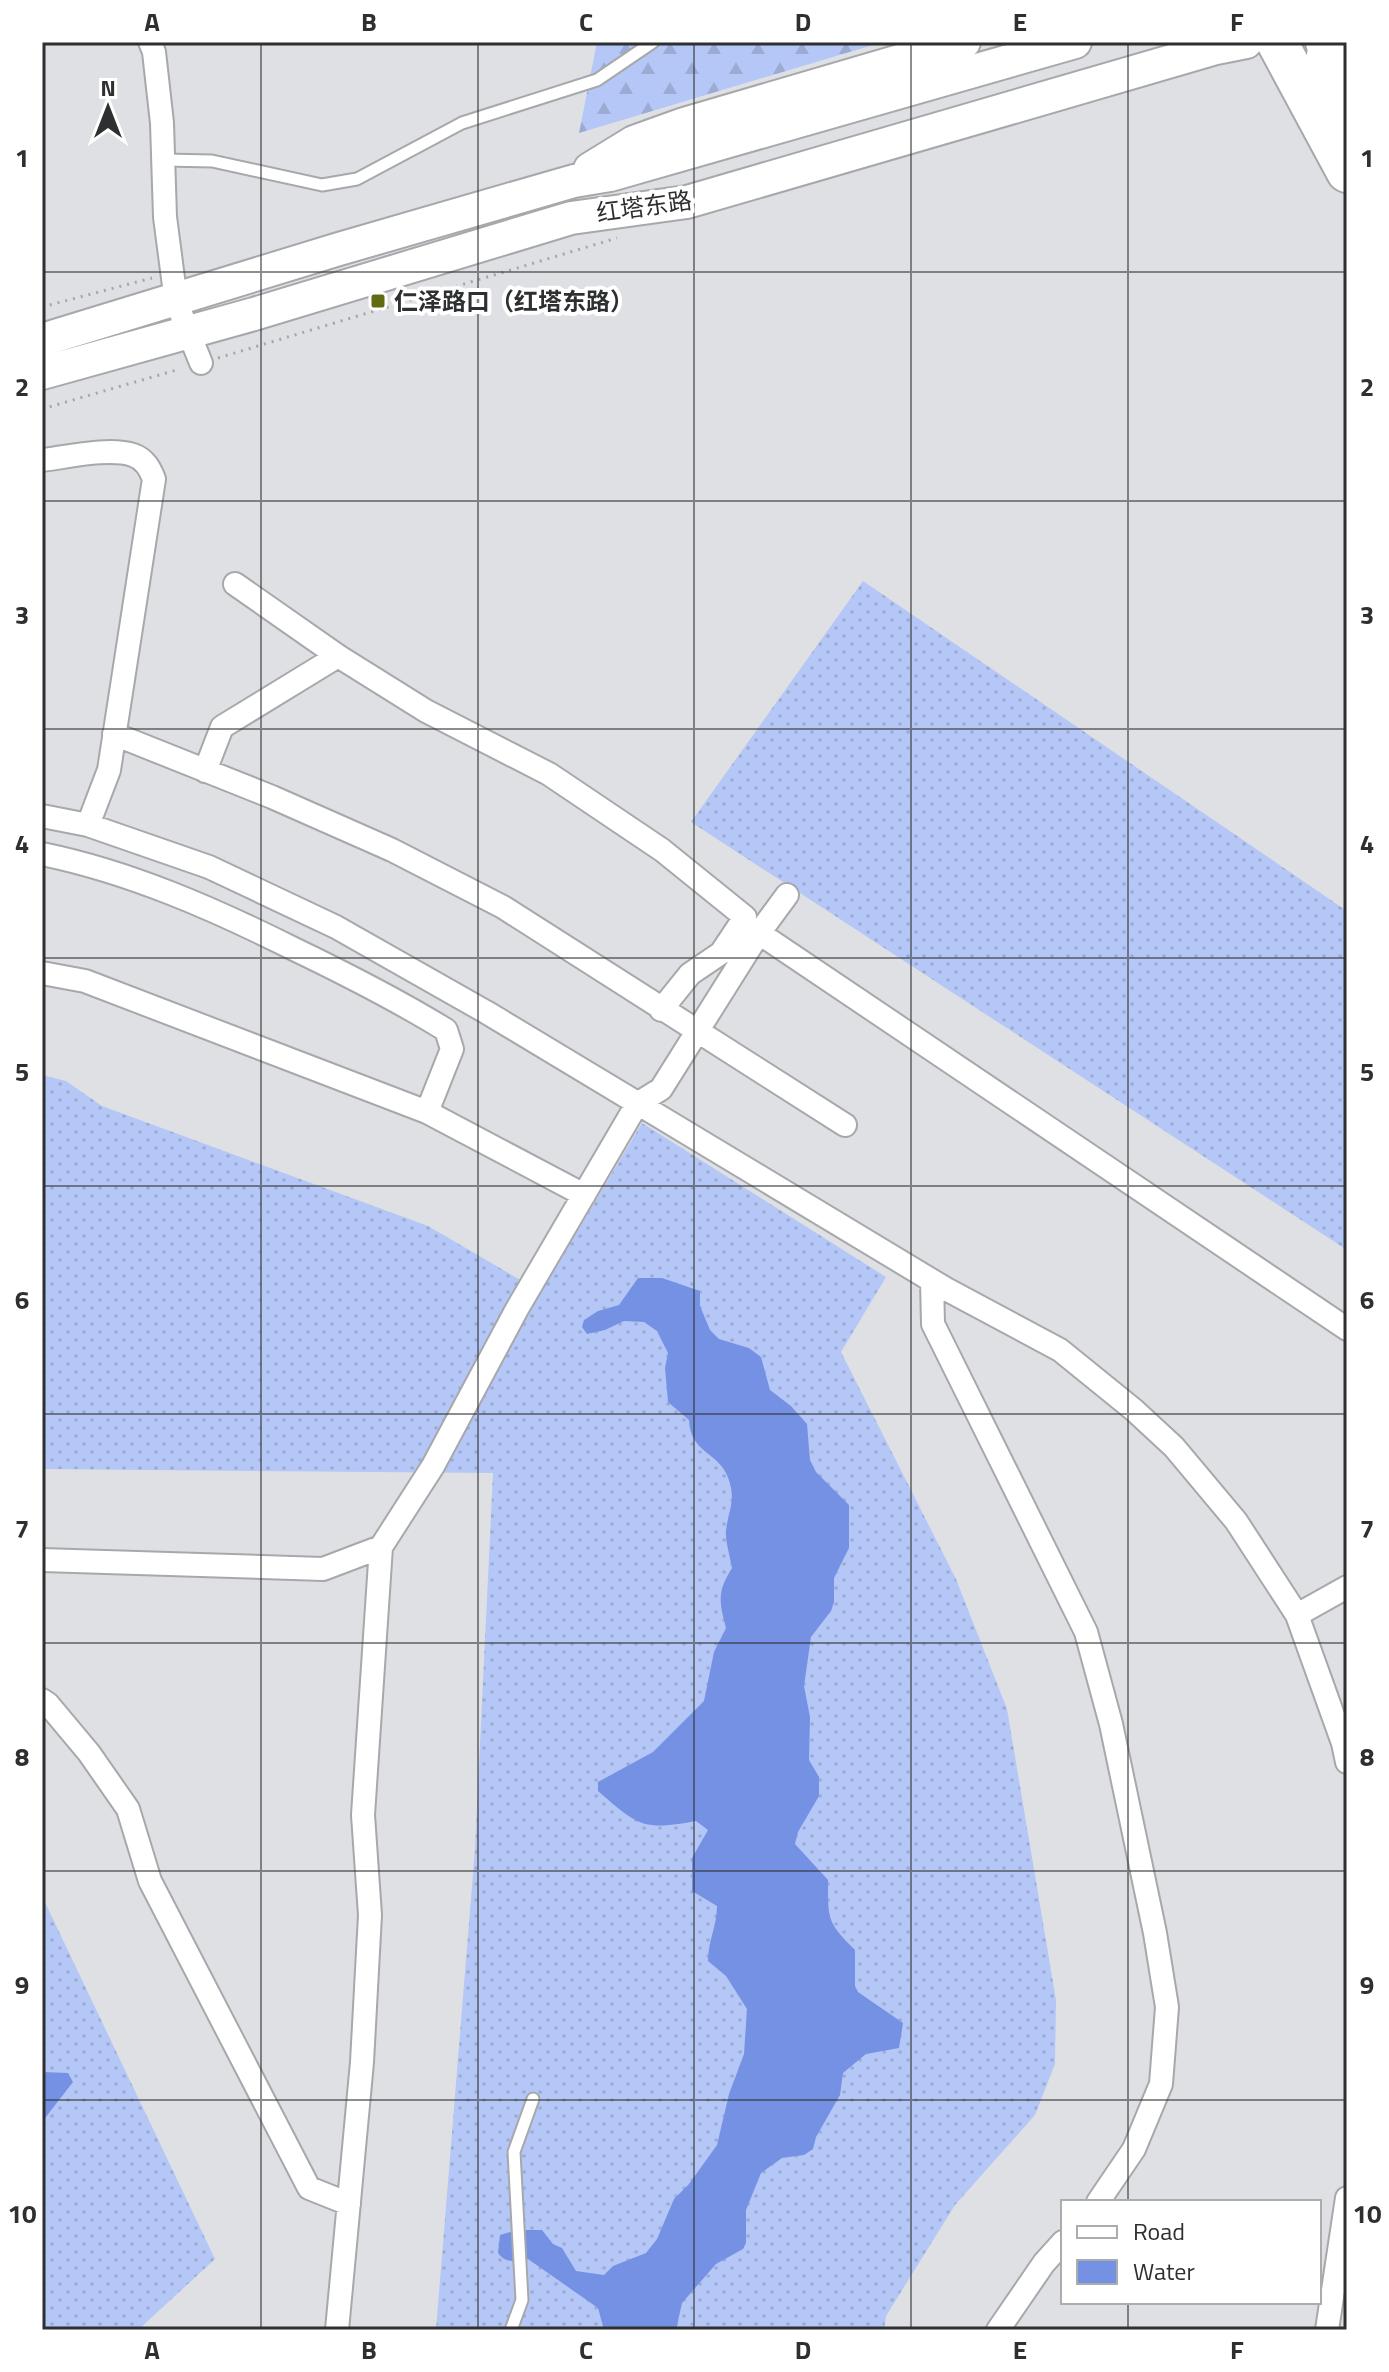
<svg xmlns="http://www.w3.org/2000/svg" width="1389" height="2372" font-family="'Titillium Web','Noto Sans SC',sans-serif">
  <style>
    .grass { fill: url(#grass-dots) }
    .forest { fill: url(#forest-firs) }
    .water { fill: #7591e4 }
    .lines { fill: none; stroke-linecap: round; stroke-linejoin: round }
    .lane-casing { stroke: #a7a8ab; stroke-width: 15 }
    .street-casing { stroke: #a7a8ab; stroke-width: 26 }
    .secondary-casing { stroke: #a7a8ab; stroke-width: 36 }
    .primary-casing { stroke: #a7a8ab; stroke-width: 40 }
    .highway-casing { stroke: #a7a8ab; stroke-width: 44 }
    .path { stroke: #a5a6a8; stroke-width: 3; stroke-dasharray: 2 6; stroke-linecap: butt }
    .lane { stroke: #fff; stroke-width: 11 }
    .street { stroke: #fff; stroke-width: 22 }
    .secondary { stroke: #fff; stroke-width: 32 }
    .primary { stroke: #fff; stroke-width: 36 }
    .highway { stroke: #fff; stroke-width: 40 }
    .grid { fill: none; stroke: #2e2f30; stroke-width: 2; stroke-opacity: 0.55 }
    .poi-dot { fill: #606b12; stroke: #fff; stroke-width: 3 }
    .labels { text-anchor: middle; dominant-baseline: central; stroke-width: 8; stroke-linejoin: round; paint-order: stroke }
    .street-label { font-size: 24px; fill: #2e2f30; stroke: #fff }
    .poi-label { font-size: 24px; font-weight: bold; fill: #2e2f30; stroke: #fff; text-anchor: start }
    .neatline { fill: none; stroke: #2e2f30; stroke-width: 3 }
    .grid-label { font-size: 26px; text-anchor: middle; font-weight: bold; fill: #2e2f30 }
  </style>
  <defs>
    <pattern id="grass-dots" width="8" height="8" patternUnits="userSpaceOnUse" patternTransform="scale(2)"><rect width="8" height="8" fill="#b5c7f7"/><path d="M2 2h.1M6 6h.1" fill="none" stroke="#9cabd4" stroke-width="1.8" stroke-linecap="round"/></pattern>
    <pattern id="forest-firs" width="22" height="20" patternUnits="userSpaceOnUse" patternTransform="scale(2)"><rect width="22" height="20" fill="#b5c7f7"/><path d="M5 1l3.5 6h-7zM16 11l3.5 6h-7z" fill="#9cabd4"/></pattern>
  </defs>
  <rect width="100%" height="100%" fill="#dfe0e3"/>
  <path class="grass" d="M863,581L1347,911V1250L691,822Z
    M42,1075L66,1081L102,1106L428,1226L541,1292L642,1123L886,1277L841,1352L956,1579L1007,1709L1056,2000L1055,2064L1035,2115L955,2205L886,2316L884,2330H436L475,1849L493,1473L42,1469Z
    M42,1896L215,2259L138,2330H42Z"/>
  <path class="forest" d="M597,42H883L579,133Z"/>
  <path class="water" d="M638,1278H662L700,1291V1306L710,1330L719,1339L749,1348L761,1357L770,1390L791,1406L807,1424L810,1460L816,1472L849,1505V1548L834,1578V1602L831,1611L811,1637L804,1686L810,1717L809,1760L819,1777V1796L798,1832L795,1844L828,1880C828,1920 827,1922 855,1950V1986L858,1992L903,2023L899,2048L866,2054L843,2073L840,2095L816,2137L813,2149L804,2155L782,2158L761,2173L746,2210V2243L743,2249L716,2264L682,2303L676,2330H604L598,2308L528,2259C515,2261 506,2264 498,2253L500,2235L517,2230H542L553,2244L562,2248L576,2271L604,2275L613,2266L646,2253L657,2239L674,2199L689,2184L717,2145L729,2094L744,2054L747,2009L726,1976L708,1961C708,1941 717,1926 717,1906L692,1891V1858L708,1830L696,1821C643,1831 638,1826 598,1791V1782L653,1752L704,1701L714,1652L726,1628C719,1601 717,1592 732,1568C730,1556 725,1541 726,1530C729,1508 737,1499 727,1475C717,1452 690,1452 689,1420L668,1402L665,1368L668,1353L657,1331L644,1322L624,1321L605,1330L587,1334L582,1327L584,1320L598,1311L619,1305Z
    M42,2072L68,2073L73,2082L42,2122Z"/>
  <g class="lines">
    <defs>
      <path id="lane" d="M164,160L212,161L322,185L357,179L462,123L597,80L653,42
        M511,2330L522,2300L514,2152L533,2099"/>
      <path id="street" d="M150,42L154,52L162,123L165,217L176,301L201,363
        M42,460C67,457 110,447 133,455C145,459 150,469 154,479L109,770L88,825
        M235,584L338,656L426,711L549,774L662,850L745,917L721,953L690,974L661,1010
        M114,734L272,797L392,850L503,907L845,1125
        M205,771L222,727L338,656
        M42,816L88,825L209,867L336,927L486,1012L946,1289L1060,1350L1134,1410L1174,1447L1236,1521L1297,1615L1343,1743L1347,1762
        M42,854C130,872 214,909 294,949C346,974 397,1000 446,1030L452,1049L427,1112
        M759,933L1347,1329
        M42,973L85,981L427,1112L584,1195
        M932,1281L933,1324L1086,1632L1111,1724L1155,1933L1167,2007L1161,2084L1134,2149L1098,2202
        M42,1560L323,1569L381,1547
        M1297,1615L1347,1587
        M42,1700L48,1704L89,1753L128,1809L150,1881L309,2188L349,2204
        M337,2330L362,2062L370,1915L363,1815L381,1547L433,1466L517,1309L637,1104L661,1089L759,933L787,895
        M998,2330L1044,2263L1063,2242
        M1327,2330L1347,2198"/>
      <path id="secondary" d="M590,169L634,142L684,124L964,42
        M42,340L339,249L574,181L610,175L1075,42
        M42,373L254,314L571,218L687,202L1216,48L1246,42"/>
      <path id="primary" d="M1325,55L1347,107"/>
      <path id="highway" d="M1277,42L1347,172
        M1326,42L1347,81"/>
    </defs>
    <use href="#lane" class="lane-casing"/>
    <use href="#street" class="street-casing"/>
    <use href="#secondary" class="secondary-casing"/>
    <use href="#primary" class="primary-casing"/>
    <use href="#highway" class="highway-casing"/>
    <path class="path" d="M42,307L152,278
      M218,358L617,238
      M42,409L180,369"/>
    <use href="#lane" class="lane"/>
    <use href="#street" class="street"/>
    <use href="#secondary" class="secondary"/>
    <use href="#primary" class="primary"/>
    <use href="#highway" class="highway"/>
  </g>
  <path class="grid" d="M261,42V2330M478,42V2330M694,42V2330M911,42V2330M1128,42V2202M42,272H1347M42,501H1347M42,729H1347M42,958H1347M42,1186H1347M42,1414H1347M42,1643H1347M42,1871H1347M42,2100H1347M1128,2302V2330"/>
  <rect class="poi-dot" x="370" y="293" width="16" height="16" rx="4"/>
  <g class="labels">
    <g class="street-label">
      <text transform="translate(644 206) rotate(-8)">红塔东路</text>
    </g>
    <g class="poi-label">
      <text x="394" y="301">仁泽路口（红塔东路）</text>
    </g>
  </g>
  <rect width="1389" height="2372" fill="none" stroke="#ffffff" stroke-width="88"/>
  <rect x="1061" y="2200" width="260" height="104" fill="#ffffff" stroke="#abacac" stroke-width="2"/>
  <rect x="1077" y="2226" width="40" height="12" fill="#ffffff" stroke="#abacac" stroke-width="2"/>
  <text x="1133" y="2240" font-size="24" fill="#2e2f30">Road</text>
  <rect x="1077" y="2260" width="40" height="24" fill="#7591e4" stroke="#abacac" stroke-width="2"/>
  <text x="1133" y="2280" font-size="24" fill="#2e2f30">Water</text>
  <g transform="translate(108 108)" stroke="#ffffff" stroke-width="6" paint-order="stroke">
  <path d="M0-6L14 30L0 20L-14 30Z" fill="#2e2f30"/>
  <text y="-12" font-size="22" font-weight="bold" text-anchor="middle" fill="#2e2f30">N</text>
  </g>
  <rect x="44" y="44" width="1301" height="2284" class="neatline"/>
  <g class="grid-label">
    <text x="152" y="31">A</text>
    <text x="369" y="31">B</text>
    <text x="586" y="31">C</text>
    <text x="803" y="31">D</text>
    <text x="1020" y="31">E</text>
    <text x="1237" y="31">F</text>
    <text x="22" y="167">1</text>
    <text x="1367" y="167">1</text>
    <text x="22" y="396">2</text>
    <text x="1367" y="396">2</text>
    <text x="22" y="624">3</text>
    <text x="1367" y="624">3</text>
    <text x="22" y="853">4</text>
    <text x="1367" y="853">4</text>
    <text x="22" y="1081">5</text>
    <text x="1367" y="1081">5</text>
    <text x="22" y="1309">6</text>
    <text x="1367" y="1309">6</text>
    <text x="22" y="1538">7</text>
    <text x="1367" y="1538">7</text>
    <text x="22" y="1766">8</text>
    <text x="1367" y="1766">8</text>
    <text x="22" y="1994">9</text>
    <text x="1367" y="1994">9</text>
    <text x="22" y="2223">10</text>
    <text x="1367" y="2223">10</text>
    <text x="152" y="2359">A</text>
    <text x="369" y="2359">B</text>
    <text x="586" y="2359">C</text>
    <text x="803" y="2359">D</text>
    <text x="1020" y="2359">E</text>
    <text x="1237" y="2359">F</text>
  </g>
</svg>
